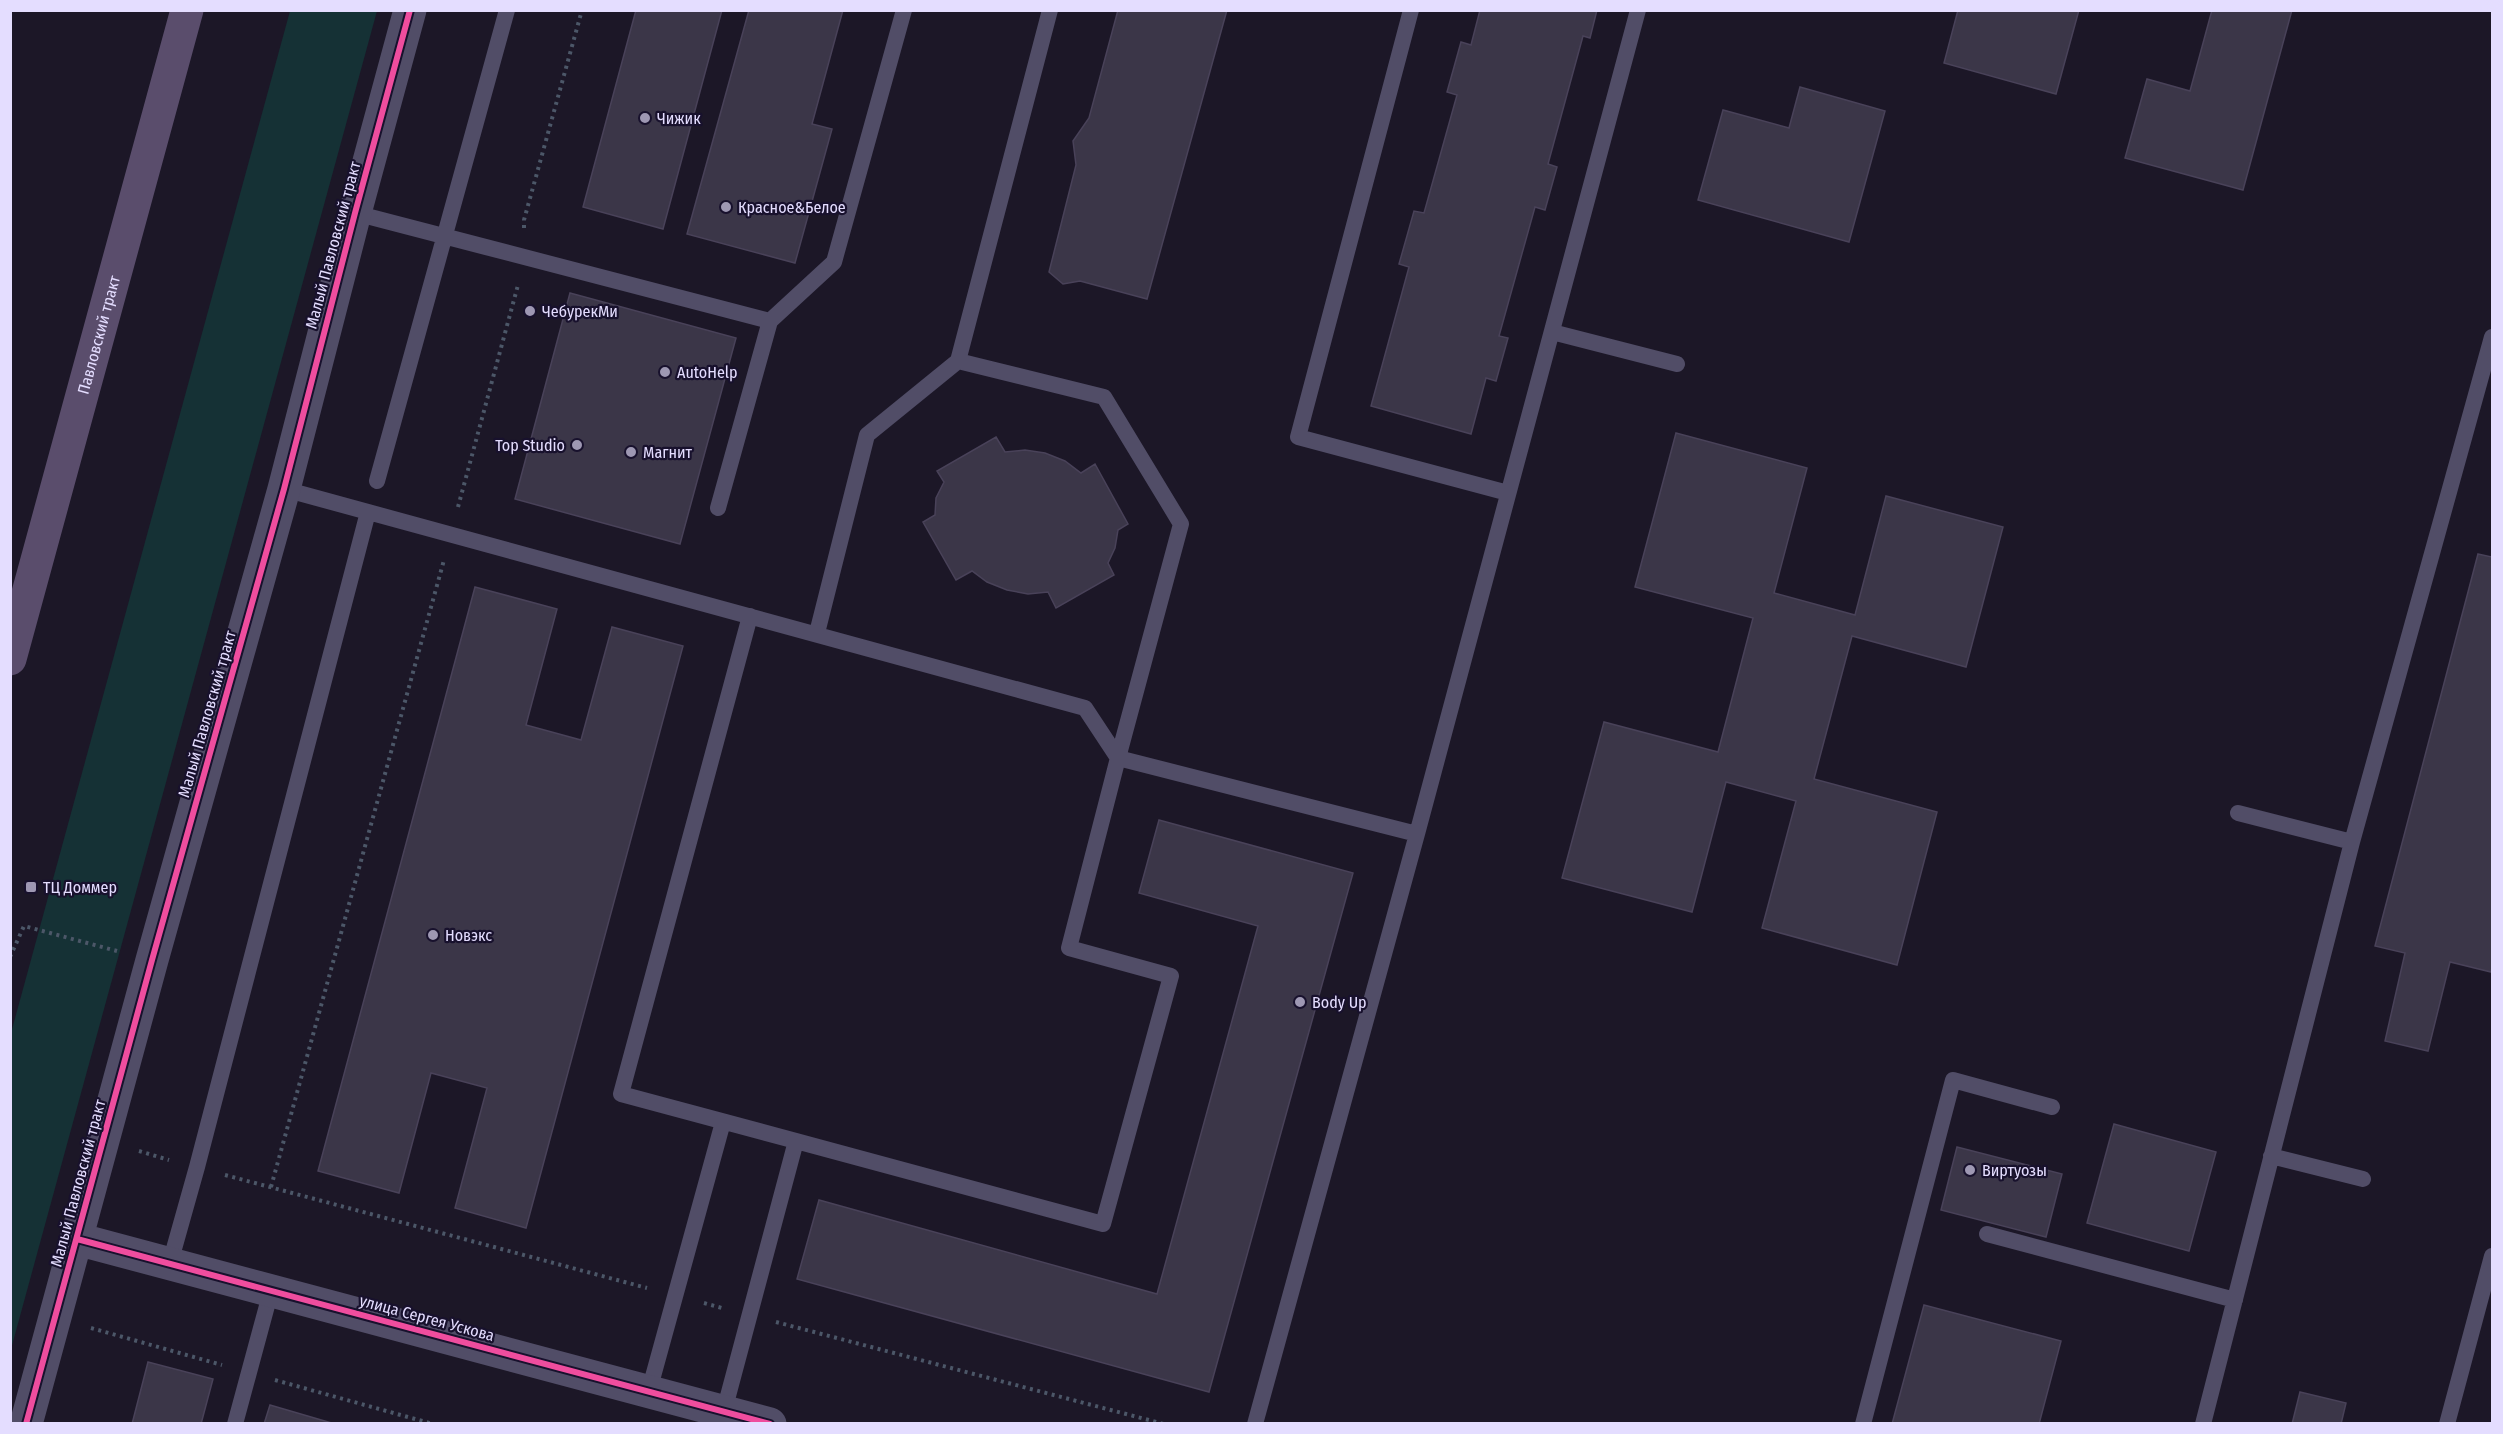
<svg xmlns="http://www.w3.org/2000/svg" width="2503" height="1434" font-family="'Fira Sans Condensed',sans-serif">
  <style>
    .green { fill: #153135 }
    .building { fill: #3b3648; stroke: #494259; stroke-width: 1.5 }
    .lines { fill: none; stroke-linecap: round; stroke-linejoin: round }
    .path { stroke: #4c5768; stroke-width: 4; stroke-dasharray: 3 4.5; stroke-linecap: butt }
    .lane { stroke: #514d67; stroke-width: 16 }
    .street { stroke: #514d67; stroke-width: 33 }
    .primary { stroke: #5a4d6c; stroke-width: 33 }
    .cycleway-casing { stroke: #18112d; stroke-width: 10 }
    .cycleway { stroke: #ef4d9e; stroke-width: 6 }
    .poi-dot { fill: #9e98b3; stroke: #18112d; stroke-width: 2 }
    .labels { text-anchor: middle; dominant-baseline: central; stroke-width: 4.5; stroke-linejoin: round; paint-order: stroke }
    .poi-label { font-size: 16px; fill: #e4ddff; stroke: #18112d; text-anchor: start }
    .street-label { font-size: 16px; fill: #e4ddff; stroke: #18112d }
  </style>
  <rect width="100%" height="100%" fill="#1c1727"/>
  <path class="green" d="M290,11H377L11,1349V1033Z"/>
  <path class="building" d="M636,10H722L663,229L583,207Z
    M749,10H843L812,124L832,129L795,263L687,234Z
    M1118,10H1227L1147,299L1080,281L1063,284L1049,272L1076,165L1073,141L1089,118Z
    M1480,10H1597L1590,38L1583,36L1548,164L1557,167L1545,210L1535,207L1499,336L1508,338L1496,381L1486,378L1471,434L1371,406L1409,267L1399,264L1414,211L1424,213L1457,95L1447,92L1461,42L1471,45Z
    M1958,10H2079L2056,94L1944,63Z
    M2212,10H2292L2243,190L2125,158L2147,79L2190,91Z
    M1800,87L1885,111L1849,242L1698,200L1723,110L1789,128Z
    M570,293L736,338L680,544L515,499Z
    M1676,433L1807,468L1774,593L1855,615L1886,496L2003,527L1966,667L1852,636L1814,779L1937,812L1897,965L1762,928L1796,801L1726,782L1692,912L1562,878L1604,722L1718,752L1753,618L1635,587Z
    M996,437L1005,452L1025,450L1045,453L1065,461L1081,473L1095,464L1128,524L1118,530L1115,548L1108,563L1114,575L1056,608L1048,592L1028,594L1007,590L987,582L972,571L956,580L923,522L935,515L936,498L944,482L937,471Z
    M2478,554L2492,557V967L2491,972L2450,962L2428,1051L2385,1041L2405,953L2375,946Z
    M475,587L557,609L526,725L581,740L612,627L683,646L526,1228L455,1208L487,1088L431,1073L399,1193L318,1171Z
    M1159,820L1353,873L1209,1392L797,1279L819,1200L1157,1294L1258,926L1139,893Z
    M2114,1124L2216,1152L2189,1251L2087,1223Z
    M1957,1147L2062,1174L2046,1237L1941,1210Z
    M1924,1305L2061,1341L2039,1424H1892Z
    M148,1362L213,1379L201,1424H132Z
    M2300,1392L2346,1403L2341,1424H2292Z
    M270,1405L335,1424H264Z"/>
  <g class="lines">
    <path class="path" d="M524,228V220L582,10
      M458,507L518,285
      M10,957L24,926L117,951
      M139,1151L169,1160
      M225,1175L647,1288
      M271,1187L444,560
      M704,1303L722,1308
      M776,1322L1164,1424
      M91,1328L222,1365
      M275,1380L433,1424"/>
    <path class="lane" d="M1050,10L958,361L1104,397L1181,524L1118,758
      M1411,10L1298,437L1508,493
      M355,213L770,321L718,508
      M770,321L834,262L904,10
      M1552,332L1677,364
      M377,481L507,10
      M284,489L1085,708L1118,758
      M750,616L621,1094L796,1141
      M817,633L867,435L958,361
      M2238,813L2352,842
      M1417,834L1638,10
      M2271,1156L2363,1179
      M1987,1234L2235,1300
      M170,1263L197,1167L368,512
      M649,1391L723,1122
      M724,1411L796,1141L1103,1224L1171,976L1069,948L1118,758L1417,834L1255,1424
      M235,1424L271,1291
      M1863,1424L1953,1080L2052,1107
      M2203,1424L2352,842L2492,337
      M2447,1424L2492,1256"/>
    <path class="street" d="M77,1239L770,1424
      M26,1424L152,960L284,489L355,213L410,10"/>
    <path class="primary" id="s1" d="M10,659L187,10"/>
    <defs>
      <path id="cycleway" d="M77,1239L770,1424
        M26,1424L152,960L284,489L355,213L410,10"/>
    </defs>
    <use href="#cycleway" class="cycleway-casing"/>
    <use href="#cycleway" class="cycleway"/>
  </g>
  <g class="poi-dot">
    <circle cx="645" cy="118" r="6"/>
    <circle cx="726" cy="207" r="6"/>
    <circle cx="530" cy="311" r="6"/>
    <circle cx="665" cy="372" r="6"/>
    <circle cx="577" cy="445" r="6"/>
    <circle cx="631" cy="452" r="6"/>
    <rect x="25" y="881" width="12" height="12" rx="3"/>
    <circle cx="433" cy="935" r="6"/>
    <circle cx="1300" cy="1002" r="6"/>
    <circle cx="1970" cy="1170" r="6"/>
  </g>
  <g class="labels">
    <g class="poi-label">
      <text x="657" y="118">Чижик</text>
      <text x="738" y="207">Красное&amp;Белое</text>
      <text x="542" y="311">ЧебурекМи</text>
      <text x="677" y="372">AutoHelp</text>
      <text x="565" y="445" text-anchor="end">Top Studio</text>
      <text x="643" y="452">Магнит</text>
      <text x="43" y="887">ТЦ Доммер</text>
      <text x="445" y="935">Новэкс</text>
      <text x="1312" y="1002">Body Up</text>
      <text x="1982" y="1170">Виртуозы</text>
    </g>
    <g class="street-label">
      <text transform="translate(333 245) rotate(-75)">Малый Павловский тракт</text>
      <text stroke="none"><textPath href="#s1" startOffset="336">Павловский тракт</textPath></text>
      <text transform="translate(207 714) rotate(-74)">Малый Павловский тракт</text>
      <text transform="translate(78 1183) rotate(-75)">Малый Павловский тракт</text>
      <text transform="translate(427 1318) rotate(15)">улица Сергея Ускова</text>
    </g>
  </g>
  <rect width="2503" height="1434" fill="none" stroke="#e4ddff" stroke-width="24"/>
</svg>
